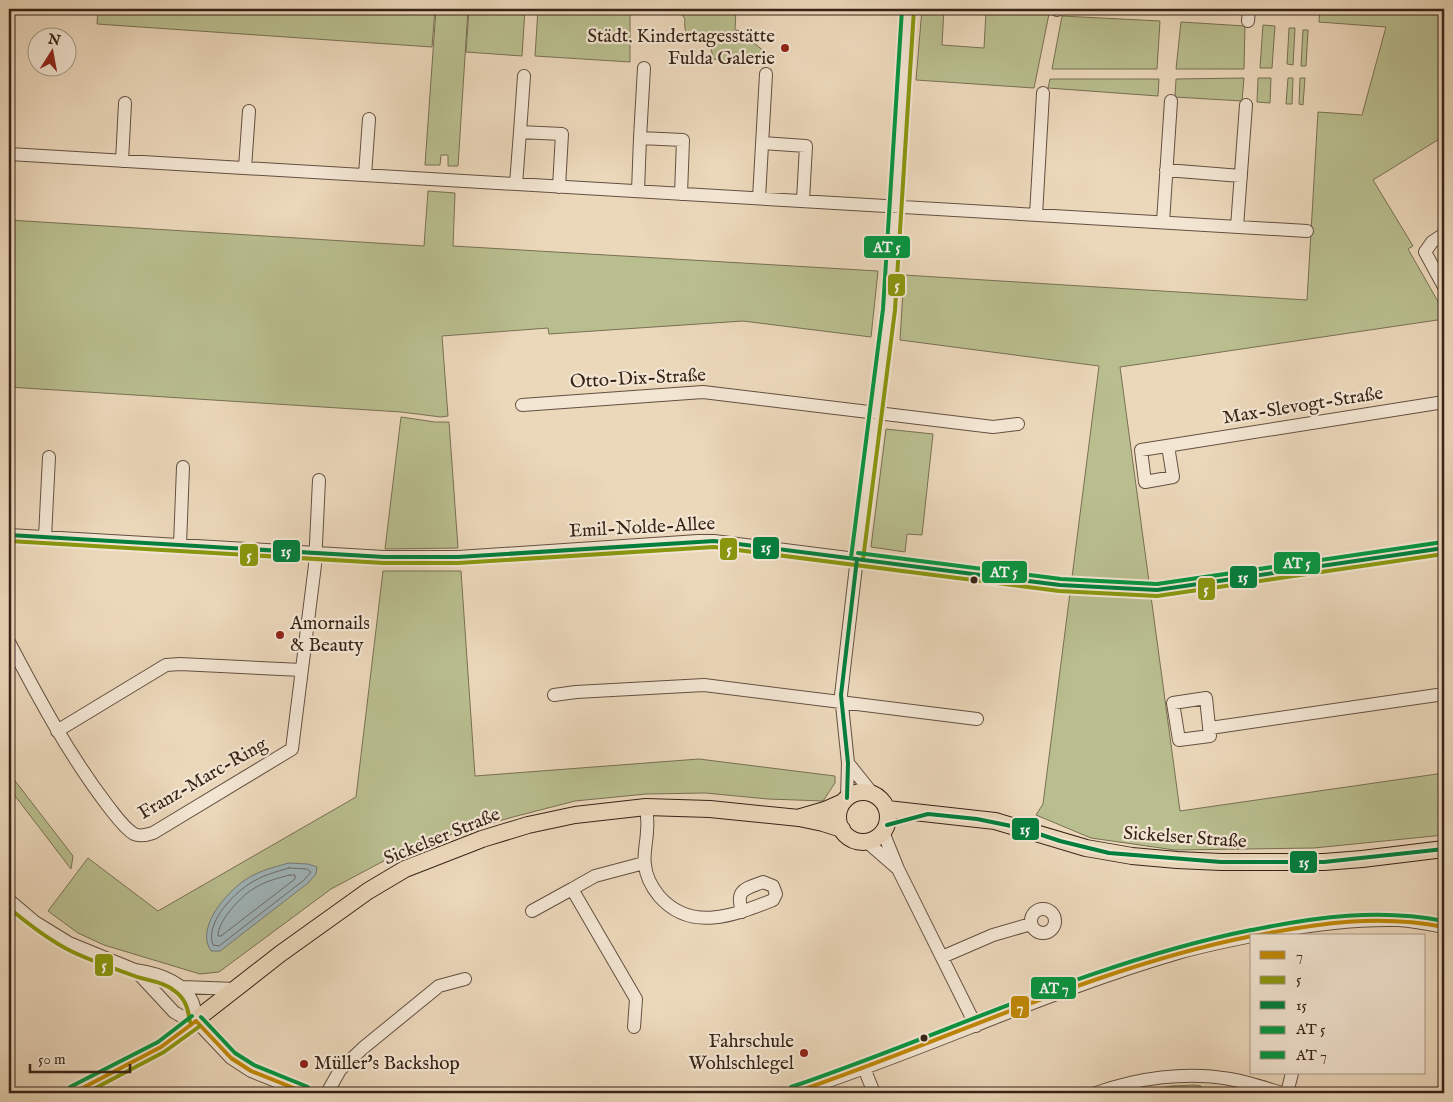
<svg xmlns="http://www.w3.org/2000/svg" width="1453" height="1102" font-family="'IM FELL English',serif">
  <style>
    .green { fill: #b9be8f; stroke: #787053 }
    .water { fill: #9fb6bc; stroke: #757b7a }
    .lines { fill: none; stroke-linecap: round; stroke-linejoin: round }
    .shore { stroke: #6b6c6a; stroke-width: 1 }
    .minor-casing { stroke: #645040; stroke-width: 14 }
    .major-casing { stroke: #372317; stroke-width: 18 }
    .minor { stroke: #f2e5d2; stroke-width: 12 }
    .major { stroke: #ebd7ba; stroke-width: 16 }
    .bus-1-casing { stroke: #f2e5d2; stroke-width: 8 }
    .bus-2-casing { stroke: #f2e5d2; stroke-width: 8 }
    .bus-3-casing { stroke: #f2e5d2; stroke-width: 8 }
    .bus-4-casing { stroke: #f2e5d2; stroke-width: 8 }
    .bus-5-casing { stroke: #f2e5d2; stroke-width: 8 }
    .bus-1 { stroke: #c08807; stroke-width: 4 }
    .bus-2 { stroke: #8a970e; stroke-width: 4 }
    .bus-3 { stroke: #007f3d; stroke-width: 4 }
    .bus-4 { stroke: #059641; stroke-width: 4 }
    .bus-5 { stroke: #059641; stroke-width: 4 }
    .poi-dot { fill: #8f2418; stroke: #f2e5d2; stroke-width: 2 }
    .bus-dot { fill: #372317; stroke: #f2e5d2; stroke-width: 2 }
    .labels { text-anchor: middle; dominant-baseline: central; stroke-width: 4.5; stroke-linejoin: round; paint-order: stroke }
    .poi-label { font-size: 19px; fill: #372317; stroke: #f2e5d2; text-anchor: end }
    .street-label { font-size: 19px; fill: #372317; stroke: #f2e5d2 }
    .line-badge { stroke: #f2e5d2; stroke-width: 2 }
    .badge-label { font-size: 14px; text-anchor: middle; font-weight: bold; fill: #fff }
  </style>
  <rect width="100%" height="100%" fill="#ebd7ba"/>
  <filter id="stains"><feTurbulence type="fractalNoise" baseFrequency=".004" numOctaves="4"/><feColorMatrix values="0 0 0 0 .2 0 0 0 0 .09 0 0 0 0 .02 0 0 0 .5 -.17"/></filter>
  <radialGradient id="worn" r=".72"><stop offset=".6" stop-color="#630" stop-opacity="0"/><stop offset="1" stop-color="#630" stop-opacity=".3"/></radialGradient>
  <path class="green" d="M98,9H435L432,47L97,24Z
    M436,9H468L458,166H448V155H441L440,165H425Z
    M469,9H525L522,56L466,52Z
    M538,9H630V62L535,56Z
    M680,9H736L735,30L743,31L742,34L764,51L762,57L739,65L714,59C712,55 712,51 710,47C700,34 682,44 685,19L681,13Z
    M922,9H944L942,45L984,48L986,11L1049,14L1034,88L916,80Z
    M1320,9H1444V136L1373,180L1413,246L1408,249L1444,312V319L1120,367L1180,811L1444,773V835L1314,848L1175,850L1091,838L1036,815L1043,804L1099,366L900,340L904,275L1307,300L1318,112L1362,115L1386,27L1319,22Z
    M1062,16L1160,21L1157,69H1052Z
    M1181,22L1245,26L1244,69H1176Z
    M1263,25L1275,26L1272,68H1260Z
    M1289,28H1295L1293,65L1287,64Z
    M1303,30H1308L1306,66H1301Z
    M1244,78L1242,101L1175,97L1176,79Z
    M1258,78H1271L1270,103L1257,102Z
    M1288,78H1293L1292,104H1286Z
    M1300,78H1305L1303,105L1299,104Z
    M1050,79H1159L1158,96L1048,88Z
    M428,191L455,193L453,246L878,271L871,337L743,321L549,334L548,328L442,336L448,416L441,417L401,412L9,387V220L424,246Z
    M401,417L435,422H449L458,548L385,549Z
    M886,429L933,434L922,535L907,534L905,552L871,547Z
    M383,571H461L475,776L699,759L835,776V783L823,801L768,799L705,793L646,794L575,801L513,817L439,838L395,855L331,889L219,972L200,974L104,945L78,933L48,911L88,858L158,911L356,797Z
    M9,773L73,856L71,869L9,788Z
    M1195,1085L1201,1086L1200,1093H1133L1171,1086Z"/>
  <path class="water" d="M289,863L308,864L317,867L316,874L308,883L220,951H211C195,928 226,893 245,880C258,871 274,867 289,863Z"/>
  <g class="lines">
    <path class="shore" d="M289,868L307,869L311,872L304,880L219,946L213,945C205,924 231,896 249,884C261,876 275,872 289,868Z
      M290,875H295V879L221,936H218C217,922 241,896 253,889C264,882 277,878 290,875Z"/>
    <defs>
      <path id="minor" d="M1057,10V9
        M1248,21L1249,9
        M520,132L524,76
        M640,138L644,68
        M762,143L806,146L803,200
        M9,154L1307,231
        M122,161L125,103
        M245,168L249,111
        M1166,170L1241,176
        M365,175L369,119
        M516,184L520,132L562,134L559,187
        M638,191L640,138L683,140L681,194
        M759,198L766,74
        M1036,215L1043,93
        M1163,222L1171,101
        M1237,227L1246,105
        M1444,234L1432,242L1425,252L1444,287
        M522,405L703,392L993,427L1018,424
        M1168,446L1173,477L1145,482L1141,450L1444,402
        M9,535L384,557H458L698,541H714L1060,585L1157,590L1444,548
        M45,537L49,457
        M180,545L183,467
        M9,642C39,699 69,755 108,806C116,816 124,828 134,834C140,837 147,835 153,833L292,749L315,565L319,480
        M554,695L576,692L704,685L977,719
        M1206,698L1210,736L1179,740L1173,703Z
        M1210,728L1444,694
        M57,731L166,665L180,664L302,670
        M848,763L872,793
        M847,798L848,763L841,695L858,549L889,310L908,9
        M646,807C647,814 648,822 647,830C647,842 643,853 645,865C646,877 651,886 659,896C691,933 735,915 773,900L776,894L773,886L763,882C745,889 735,889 742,912
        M883,832L898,869L976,1026
        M866,841L898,869
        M9,900L35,922L69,943L135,970C156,973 182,981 192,1001C195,1007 195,1015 196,1021
        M1031 921a12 12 0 1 1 24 0a12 12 0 1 1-24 0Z
        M532,911L572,889
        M1253,936C1300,926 1350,919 1398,920C1413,921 1429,924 1444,927
        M942,957L993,935L1031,924
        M135,970L174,1012L181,1016L196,1021
        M182,987L236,989
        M196,1021L231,1058L251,1071L306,1093
        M634,1027L636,999L572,889L595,876L644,863
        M864,1068L874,1093
        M327,1093L340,1070L363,1048L439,986L465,979
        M793,1093C923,1051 1047,991 1178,953C1202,946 1227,941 1252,936
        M1096,1093C1137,1078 1186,1071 1230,1079C1247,1082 1265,1088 1282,1093
        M1287,1093L1292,1073"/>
      <path id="major" d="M838 817a25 25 0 1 1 50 0a25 25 0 1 1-50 0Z
        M887,809L995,821L1086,848L1132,856L1177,860L1221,862H1324L1362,859L1444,849
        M801,817L825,810L843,802
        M73,1093L161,1047L280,954L368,891L405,869L482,839L528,825L575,815L646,807L710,809L799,818L823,823L842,829"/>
    </defs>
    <use href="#minor" class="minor-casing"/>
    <use href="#major" class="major-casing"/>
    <use href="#minor" class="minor"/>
    <use href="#major" class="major"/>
    <defs>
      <path id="bus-1" d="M1254,936C1318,923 1379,914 1444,927
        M196,1021L231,1058L251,1071L306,1093
        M73,1093L161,1047L196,1021
        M793,1093C946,1041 1093,968 1252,936"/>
      <path id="bus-2" d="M9,541L384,563H458L714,547L1059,591L1157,596L1444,554
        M863,560L895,310L914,9
        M9,908C27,923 45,937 65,948C85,959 108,966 129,974C145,981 162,980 176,992C186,1000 188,1009 190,1022
        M86,1093L164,1052L200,1026"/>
      <path id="bus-3" d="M9,535L384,557H458L714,541L1060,585L1157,590L1444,548
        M847,798L848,763L841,695L857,559
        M887,825L928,814L977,819L1021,828L1060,841L1109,853L1221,862H1324L1444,849"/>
      <path id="bus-4" d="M858,553L1061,579L1157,584L1443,542
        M851,558L883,309L902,9"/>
      <path id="bus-5" d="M1252,930C1316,917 1379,908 1444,921
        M201,1017L235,1053L254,1065L308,1087
        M70,1087L158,1042L192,1016
        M791,1087C944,1035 1092,962 1251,930"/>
    </defs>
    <use href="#bus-1" class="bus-1-casing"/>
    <use href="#bus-2" class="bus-2-casing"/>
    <use href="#bus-3" class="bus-3-casing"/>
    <use href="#bus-4" class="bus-4-casing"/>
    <use href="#bus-5" class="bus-5-casing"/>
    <use href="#bus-1" class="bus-1"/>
    <use href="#bus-2" class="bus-2"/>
    <use href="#bus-3" class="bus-3"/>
    <use href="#bus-4" class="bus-4"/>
    <use href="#bus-5" class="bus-5"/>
  </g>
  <g class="poi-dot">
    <circle cx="785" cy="48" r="5"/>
    <circle cx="280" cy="635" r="5"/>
    <circle cx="804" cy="1053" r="5"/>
    <circle cx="304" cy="1064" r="5"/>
  </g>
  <g class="bus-dot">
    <circle cx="974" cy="580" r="4.5"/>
    <circle cx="924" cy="1038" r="4.5"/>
  </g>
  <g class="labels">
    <g class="poi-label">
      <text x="775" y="37">Städt. Kindertagesstätte<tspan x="775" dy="22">Fulda Galerie</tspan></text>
      <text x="290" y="624" text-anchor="start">Amornails<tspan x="290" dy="22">&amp; Beauty</tspan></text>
      <text x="794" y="1042">Fahrschule<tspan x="794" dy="22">Wohlschlegel</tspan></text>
      <text x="314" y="1064" text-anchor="start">Müller's Backshop</text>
    </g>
    <g class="street-label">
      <text transform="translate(638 379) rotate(-3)">Otto-Dix-Straße</text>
      <text transform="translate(1303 406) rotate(-9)">Max-Slevogt-Straße</text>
      <text transform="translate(642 528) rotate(-3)">Emil-Nolde-Allee</text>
      <text transform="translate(203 779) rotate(-30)">Franz-Marc-Ring</text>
      <text transform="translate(442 837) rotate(-22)">Sickelser Straße</text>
      <text transform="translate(1185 838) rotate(4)">Sickelser Straße</text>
    </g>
  </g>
  <g class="line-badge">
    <rect x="863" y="235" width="48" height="24" rx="5" fill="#059641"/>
    <rect x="887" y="273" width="19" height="24" rx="5" fill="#8a970e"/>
    <rect x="752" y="536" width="28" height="24" rx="5" fill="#007f3d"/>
    <rect x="719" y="537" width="19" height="24" rx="5" fill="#8a970e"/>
    <rect x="272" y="539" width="29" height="24" rx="5" fill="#007f3d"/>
    <rect x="239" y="543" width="20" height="24" rx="5" fill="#8a970e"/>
    <rect x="1273" y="551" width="48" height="24" rx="5" fill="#059641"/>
    <rect x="981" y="560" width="47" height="24" rx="5" fill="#059641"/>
    <rect x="1229" y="565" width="29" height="24" rx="5" fill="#007f3d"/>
    <rect x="1197" y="577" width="19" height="24" rx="5" fill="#8a970e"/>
    <rect x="1011" y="817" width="29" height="24" rx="5" fill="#007f3d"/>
    <rect x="1289" y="850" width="29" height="24" rx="5" fill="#007f3d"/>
    <rect x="94" y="953" width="20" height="24" rx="5" fill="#8a970e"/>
    <rect x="1030" y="976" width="47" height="24" rx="5" fill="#059641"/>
    <rect x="1010" y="995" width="20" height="24" rx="5" fill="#c08807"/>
  </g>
  <g class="badge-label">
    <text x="887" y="252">AT 5</text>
    <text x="897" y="290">5</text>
    <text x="766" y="552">15</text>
    <text x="729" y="554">5</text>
    <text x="286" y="556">15</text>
    <text x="249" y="560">5</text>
    <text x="1297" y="568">AT 5</text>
    <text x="1004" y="577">AT 5</text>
    <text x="1243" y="582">15</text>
    <text x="1206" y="594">5</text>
    <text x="1025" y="834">15</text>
    <text x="1304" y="867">15</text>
    <text x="104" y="970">5</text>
    <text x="1054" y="993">AT 7</text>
    <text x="1020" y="1012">7</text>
  </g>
  <rect width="1453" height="1102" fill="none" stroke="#ebd7ba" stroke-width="30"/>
  <rect x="10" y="10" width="1433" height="1082" fill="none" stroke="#372317" stroke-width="2.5"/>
  <rect x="15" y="15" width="1423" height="1072" fill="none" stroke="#372317"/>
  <rect x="1250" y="934" width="175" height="140" fill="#f2e5d2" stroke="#a79787"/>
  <rect x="1260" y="951" width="25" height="8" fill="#c08807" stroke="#a79787"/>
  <text x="1296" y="960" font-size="15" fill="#372317">7</text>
  <rect x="1260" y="976" width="25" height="8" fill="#8a970e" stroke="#a79787"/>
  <text x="1296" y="984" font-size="15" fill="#372317">5</text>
  <rect x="1260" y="1001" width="25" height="8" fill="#007f3d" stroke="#a79787"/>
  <text x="1296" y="1010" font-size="15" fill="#372317">15</text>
  <rect x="1260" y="1026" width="25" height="8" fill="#059641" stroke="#a79787"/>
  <text x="1296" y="1034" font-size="15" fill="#372317">AT 5</text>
  <rect x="1260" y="1051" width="25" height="8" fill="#059641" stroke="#a79787"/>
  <text x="1296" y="1060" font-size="15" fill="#372317">AT 7</text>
  <g transform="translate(52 52) rotate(11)"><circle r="24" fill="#f2e5d2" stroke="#a79787"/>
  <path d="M0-4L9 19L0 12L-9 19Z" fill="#8f2418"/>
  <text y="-8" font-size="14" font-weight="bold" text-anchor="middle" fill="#372317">N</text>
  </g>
  <path d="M30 1064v8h100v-8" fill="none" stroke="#372317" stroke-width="2.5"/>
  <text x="38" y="1064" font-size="15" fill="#372317" stroke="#f2e5d2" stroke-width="4" paint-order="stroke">50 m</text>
  <rect width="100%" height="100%" filter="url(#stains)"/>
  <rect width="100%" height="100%" fill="url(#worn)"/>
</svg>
